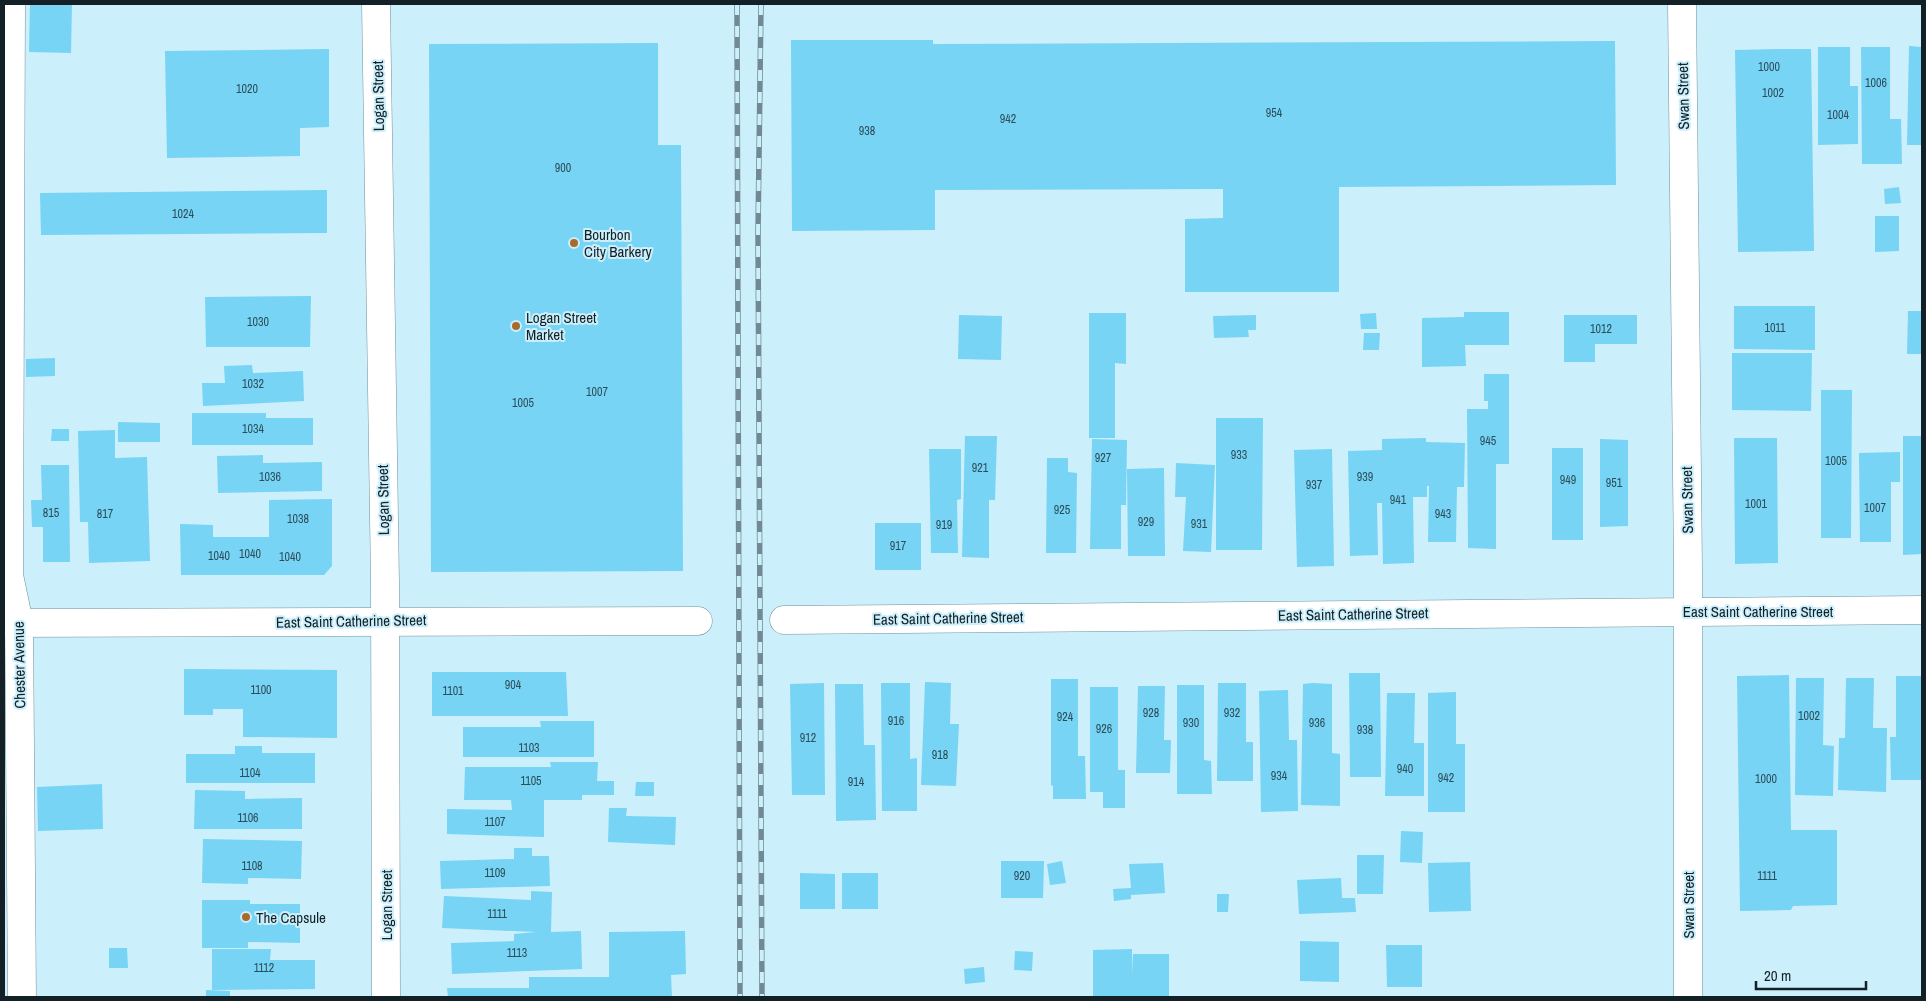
<svg xmlns="http://www.w3.org/2000/svg" width="1926" height="1001" font-family="'Archivo Narrow',sans-serif">
  <style>
    .building { fill: #77d4f4 }
    .lines { fill: none; stroke-linecap: round; stroke-linejoin: round }
    .street-casing { stroke: #71919d; stroke-width: 29 }
    .secondary-casing { stroke: #71919d; stroke-width: 29 }
    .street { stroke: #fff; stroke-width: 28 }
    .secondary { stroke: #fff; stroke-width: 28 }
    .rail-casing { stroke: #708992; stroke-width: 5.5 }
    .rail { stroke: #cceffc; stroke-width: 4; stroke-dasharray: 11; stroke-linecap: butt }
    .poi-dot { fill: #a76b2d; stroke: #cceffc; stroke-width: 2 }
    .labels { text-anchor: middle; dominant-baseline: central; stroke-width: 4; stroke-linejoin: round; paint-order: stroke }
    .number-label { font-size: 12px; fill: #2c4d59 }
    .street-label { font-size: 15px; fill: #132025; stroke: #cceffc }
    .poi-label { font-size: 15px; fill: #132025; stroke: #cceffc; text-anchor: start }
  </style>
  <rect width="100%" height="100%" fill="#cceffc"/>
  <path class="building" d="M30,4H72L71,53L29,52Z
    M791,40H933V44L1615,41L1616,185L1339,187V292H1185V219L1223,218V189L935,190V230L792,231Z
    M658,43V145H681V151L683,571L431,572L429,44Z
    M1909,46L1922,47V145H1907Z
    M1818,47H1850V86H1858V144L1818,145Z
    M1861,47H1890V119H1901L1902,164H1862Z
    M329,49V127L300,128V156L167,158L165,51Z
    M1778,49H1811L1814,251L1738,252L1735,50Z
    M1899,187L1901,203L1885,204L1884,189Z
    M327,190V233L41,235L40,193Z
    M1875,216H1899V251L1875,252Z
    M311,296L310,347H206L205,297Z
    M1734,306H1815V350L1734,349Z
    M1908,311H1922V354H1907Z
    M1464,312H1509V345H1465L1466,366L1422,367V318L1464,317Z
    M1089,313H1126V364L1115,363V438H1089Z
    M1376,313L1377,329H1361L1360,314Z
    M959,315L1002,316L1001,360L958,359Z
    M1256,315V330H1248L1249,337L1214,338L1213,316Z
    M1564,315H1637V344H1595V362H1564Z
    M1364,333H1380L1379,350H1363Z
    M1732,353H1812L1811,411L1732,410Z
    M55,358V376L26,377V359Z
    M252,365L253,373L303,371L304,401L203,406L202,383H225L224,366Z
    M1484,374H1509V464H1496V549L1468,548L1467,409H1488V401H1484Z
    M1821,390H1852L1851,538H1821Z
    M192,413H266V418H313V445H192Z
    M1216,418H1263L1262,550H1216Z
    M118,422L160,423V442H118Z
    M52,429H69V441H51Z
    M115,430V458L147,457L150,561L89,563L88,522H80L78,431Z
    M965,436H997L995,500H989V558L962,557Z
    M1903,436H1922V554L1903,555Z
    M1426,438V442L1465,443L1464,487H1457L1456,542H1428L1429,486H1427V497H1413L1414,563L1383,564L1382,503H1377L1378,555L1350,556L1348,451L1382,450V439Z
    M1734,438H1777L1778,563L1735,564Z
    M1092,439L1127,440L1126,505H1121V549H1090Z
    M1600,439L1628,440V526L1600,527Z
    M1552,448H1583V540H1552Z
    M929,449H961V499L957,500L958,553H931Z
    M1332,449L1334,566L1297,567L1294,450Z
    M1900,452V482H1891V542H1860L1859,453Z
    M263,455V463L322,462V491L218,493L217,456Z
    M1047,458H1068V472L1077,473L1076,553H1046Z
    M1176,463L1215,465L1211,552L1183,551L1186,497H1175Z
    M41,465H69L70,562H43V527H32L31,500H42Z
    M1164,468L1165,556H1128L1127,469Z
    M332,499V566L324,575H181L180,524L213,525V537H269V500Z
    M875,523H921V570H875Z
    M184,669L337,670V738L243,737V709H213V715H184Z
    M432,672H566L568,716H432Z
    M1349,673H1380L1381,777H1350Z
    M1789,675L1791,830H1837V905L1793,906L1791,910L1740,911L1737,676Z
    M1896,676H1922V780H1891L1890,737H1896Z
    M1796,678H1824L1823,745L1834,746L1833,796L1795,795Z
    M1846,678H1874L1873,728H1887L1886,792L1838,790L1839,738H1845Z
    M1051,679H1078V756H1085L1086,799H1053V785L1051,786Z
    M925,682L951,683L950,724H959L956,786L921,785Z
    M824,683L825,795H792L790,684Z
    M881,683H910V759L917,758V811H882Z
    M1218,683H1246V742H1253V781H1217Z
    M1313,683L1332,684V753L1340,754V806L1301,805L1303,684Z
    M835,684H863L864,745H875L876,820L836,821Z
    M1177,685H1204V760L1211,761L1212,794H1177Z
    M1138,686H1165L1164,740H1171L1170,773H1136Z
    M1090,687H1118V770H1125V808H1103V792H1090Z
    M1288,690L1289,740H1297L1298,811L1261,812L1259,691Z
    M1456,692V744H1465V812H1428V693Z
    M1387,693H1415L1414,743H1424V796H1385Z
    M540,721H594V757H463V727H541Z
    M235,746H262V753H315V783H186V754H235Z
    M550,762H598L597,781H614V795H582V800H544V837L447,834V809L512,810L511,800H464L465,767H551Z
    M636,782H654V796H635Z
    M102,784L103,829L38,831L37,787Z
    M195,790L245,791V799L302,798V829H194Z
    M609,808H627L626,816L676,817L675,845L608,842Z
    M1401,831L1423,832L1422,863L1400,862Z
    M203,839L302,841L301,879L248,878V884L202,883Z
    M514,848H532V856H549L550,886L441,889L440,861L514,859Z
    M1357,855H1384L1383,894H1357Z
    M1001,861H1044L1043,898H1001Z
    M1062,861L1066,883L1050,885L1047,864Z
    M1470,862L1471,911L1429,912L1428,863Z
    M1163,863L1165,893L1131,895V899L1114,901L1113,889L1131,888L1129,864Z
    M800,873L835,874V909H800Z
    M842,873H878V909H842Z
    M1341,878L1342,898H1355L1356,912L1299,914L1297,880Z
    M531,891L552,892L551,932L581,931L582,969L452,974L451,943L514,941V934L536,932L442,928L444,896L531,900Z
    M1217,894H1229L1228,912H1217Z
    M202,900H250V904H300V943L248,942V948H202Z
    M685,931L686,974L671,975L672,997H448L447,988H529V977H609V932Z
    M1300,941L1339,942V982L1300,981Z
    M1386,945H1422V987H1387Z
    M109,948H127L128,968H109Z
    M212,949H271L270,960H315V989L212,990Z
    M1132,949V975L1133,954H1169V997H1093V950Z
    M1015,951L1033,952L1032,971L1014,970Z
    M984,967L985,982L965,984L964,969Z
    M206,990L230,991V997H206Z"/>
  <g class="lines">
    <defs>
      <path id="street" d="M11,4L9,575L19,623L22,997
        M1682,4L1688,569V997
        M784,620L1922,610
        M4,623L698,621"/>
      <path id="secondary" d="M376,4L385,582L386,997"/>
    </defs>
    <use href="#street" class="street-casing"/>
    <use href="#secondary" class="secondary-casing"/>
    <use href="#street" class="street"/>
    <use href="#secondary" class="secondary"/>
    <defs>
      <path id="rail" d="M737,4L740,997
        M761,4L758,232L762,997"/>
    </defs>
    <use href="#rail" class="rail-casing"/>
    <use href="#rail" class="rail"/>
  </g>
  <g class="poi-dot">
    <circle cx="574" cy="243" r="5"/>
    <circle cx="516" cy="326" r="5"/>
    <circle cx="246" cy="917" r="5"/>
  </g>
  <g class="labels">
    <g class="number-label">
      <text x="1769" y="67">1000</text>
      <text x="1876" y="83">1006</text>
      <text x="247" y="89">1020</text>
      <text x="1773" y="93">1002</text>
      <text x="1274" y="113">954</text>
      <text x="1838" y="115">1004</text>
      <text x="1008" y="119">942</text>
      <text x="867" y="131">938</text>
      <text x="563" y="168">900</text>
      <text x="183" y="214">1024</text>
      <text x="258" y="322">1030</text>
      <text x="1775" y="328">1011</text>
      <text x="1601" y="329">1012</text>
      <text x="253" y="384">1032</text>
      <text x="597" y="392">1007</text>
      <text x="523" y="403">1005</text>
      <text x="253" y="429">1034</text>
      <text x="1488" y="441">945</text>
      <text x="1239" y="455">933</text>
      <text x="1103" y="458">927</text>
      <text x="1836" y="461">1005</text>
      <text x="980" y="468">921</text>
      <text x="270" y="477">1036</text>
      <text x="1365" y="477">939</text>
      <text x="1568" y="480">949</text>
      <text x="1614" y="483">951</text>
      <text x="1314" y="485">937</text>
      <text x="1398" y="500">941</text>
      <text x="1756" y="504">1001</text>
      <text x="1875" y="508">1007</text>
      <text x="1062" y="510">925</text>
      <text x="51" y="513">815</text>
      <text x="105" y="514">817</text>
      <text x="1443" y="514">943</text>
      <text x="298" y="519">1038</text>
      <text x="1146" y="522">929</text>
      <text x="1199" y="524">931</text>
      <text x="944" y="525">919</text>
      <text x="898" y="546">917</text>
      <text x="250" y="554">1040</text>
      <text x="219" y="556">1040</text>
      <text x="290" y="557">1040</text>
      <text x="513" y="685">904</text>
      <text x="261" y="690">1100</text>
      <text x="453" y="691">1101</text>
      <text x="1151" y="713">928</text>
      <text x="1232" y="713">932</text>
      <text x="1809" y="716">1002</text>
      <text x="1065" y="717">924</text>
      <text x="896" y="721">916</text>
      <text x="1191" y="723">930</text>
      <text x="1317" y="723">936</text>
      <text x="1104" y="729">926</text>
      <text x="1365" y="730">938</text>
      <text x="808" y="738">912</text>
      <text x="529" y="748">1103</text>
      <text x="940" y="755">918</text>
      <text x="1405" y="769">940</text>
      <text x="250" y="773">1104</text>
      <text x="1279" y="776">934</text>
      <text x="1446" y="778">942</text>
      <text x="1766" y="779">1000</text>
      <text x="531" y="781">1105</text>
      <text x="856" y="782">914</text>
      <text x="248" y="818">1106</text>
      <text x="495" y="822">1107</text>
      <text x="252" y="866">1108</text>
      <text x="495" y="873">1109</text>
      <text x="1022" y="876">920</text>
      <text x="1767" y="876">1111</text>
      <text x="497" y="914">1111</text>
      <text x="517" y="953">1113</text>
      <text x="264" y="968">1112</text>
    </g>
    <g class="street-label">
      <text transform="translate(378 96) rotate(-91)">Logan Street</text>
      <text transform="translate(1683 96) rotate(-91)">Swan Street</text>
      <text transform="translate(383 500) rotate(-91)">Logan Street</text>
      <text transform="translate(1687 500) rotate(-91)">Swan Street</text>
      <text x="1758" y="611">East Saint Catherine Street</text>
      <text transform="translate(1353 614) rotate(-1)">East Saint Catherine Street</text>
      <text transform="translate(948 618) rotate(-1)">East Saint Catherine Street</text>
      <text transform="translate(351 621) rotate(-1)">East Saint Catherine Street</text>
      <text transform="translate(19 665) rotate(-91)">Chester Avenue</text>
      <text transform="translate(386 905) rotate(-90)">Logan Street</text>
      <text transform="translate(1688 905) rotate(-90)">Swan Street</text>
    </g>
    <g class="poi-label">
      <text x="584" y="234">Bourbon<tspan x="584" dy="17">City Barkery</tspan></text>
      <text x="526" y="317">Logan Street<tspan x="526" dy="17">Market</tspan></text>
      <text x="256" y="917">The Capsule</text>
    </g>
  </g>
  <rect width="1926" height="1001" fill="none" stroke="#132025" stroke-width="10"/>
  <path d="M1756 981v8h110v-8" fill="none" stroke="#132025" stroke-width="2.5"/>
  <text x="1764" y="981" font-size="15" fill="#132025" stroke="#cceffc" stroke-width="4" paint-order="stroke">20 m</text>
</svg>
